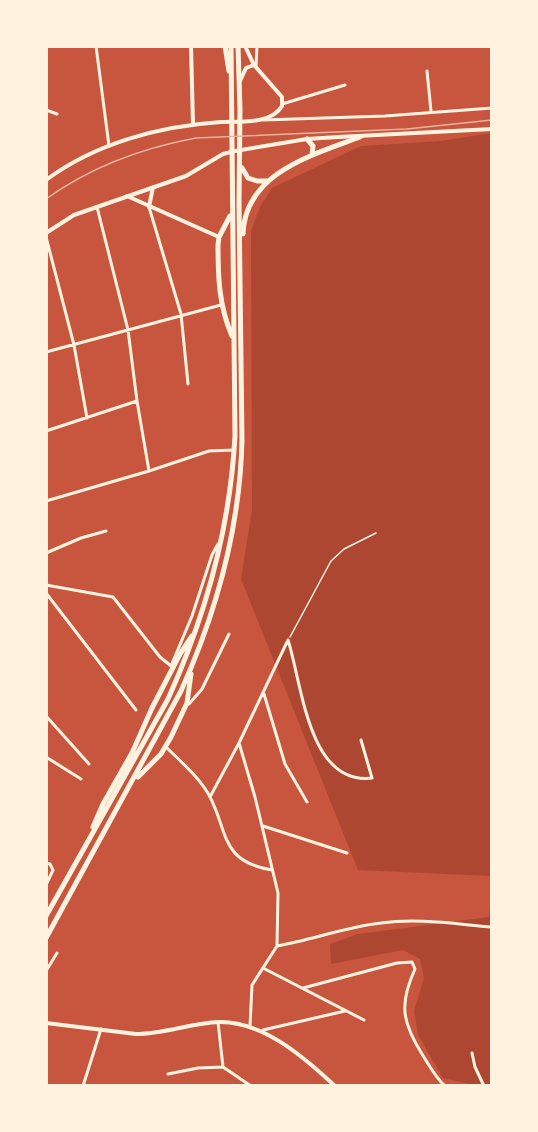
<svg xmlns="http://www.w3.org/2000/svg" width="538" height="1132" font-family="'Space Grotesk',sans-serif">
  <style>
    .green { fill: #ae4732 }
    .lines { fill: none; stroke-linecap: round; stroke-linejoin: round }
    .path { stroke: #fff3e0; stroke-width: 1.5 }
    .minor { stroke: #fff3e0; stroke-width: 3 }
    .secondary { stroke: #fff3e0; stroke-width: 4 }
    .motorway { stroke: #fff3e0; stroke-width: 5 }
    .rail { stroke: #e9b49f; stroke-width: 1.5 }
  </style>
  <rect width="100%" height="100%" fill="#c8553d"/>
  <path class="green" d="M491,133V876L358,870L241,579L252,510L251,231L260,207L272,188L361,146L441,141Z
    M491,902V1085H474L443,1078L418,1035L414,1011L424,978L420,959L403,950L331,964L330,944L358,934L489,917Z"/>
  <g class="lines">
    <path class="path" d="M290,637L331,561L344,549L376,533"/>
    <path class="minor" d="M96,46L109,146
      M315,46H332
      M256,67L257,46
      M427,71L431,111
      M282,104L345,85
      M46,110L57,114
      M263,120L385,116L492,108
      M97,207L128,330L137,401L149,471
      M149,207L181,314L188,384
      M46,237L74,345L87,418
      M46,352L221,305
      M46,431L137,401
      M46,501L149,471L209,451L234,450
      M46,553L81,538L106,531
      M46,585L113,597L160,657L171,666
      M46,593L136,710
      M288,640C302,683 308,786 372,778L361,740
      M171,666L192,616L212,555L218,544
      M264,694L285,764L307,802
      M189,704L202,689L229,634
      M46,716L89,764
      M239,743L255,797L278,893L277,946
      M166,747C181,762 198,776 209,795C229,832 219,861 272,870
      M46,757L81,779
      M210,797L239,743L287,642
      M263,826L347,853
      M46,863L50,864L53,870L46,885
      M277,946C312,940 345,927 381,923C418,918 454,924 492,927
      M263,968L364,1020
      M46,971L57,953
      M303,988L397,963L412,962L415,969C399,1004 402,1022 422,1054C429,1065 435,1077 445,1086
      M218,1022L223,1067L251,1086
      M250,1026L252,985L277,946
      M263,1030L345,1011
      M472,1053L475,1067L484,1086
      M168,1074L198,1068L223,1067
      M83,1086L101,1029"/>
    <path class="secondary" d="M191,46L193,124
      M240,81L246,68L254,65
      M46,180C96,143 160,126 221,122C239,121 271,125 282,106V97L254,65L245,46
      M127,196L219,237
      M149,207L153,187
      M46,233L74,215L186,176L223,154L235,151L307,139L338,137L492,129
      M46,1023L136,1034C164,1034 191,1023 219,1022C263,1021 305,1058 335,1086"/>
    <path class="motorway" d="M225,46L229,71
      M307,139L313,146L312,155
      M242,168L248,178L257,181H267
      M230,216L219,237L218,245C218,278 219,306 232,336
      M243,234C245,173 312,155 360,137
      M138,777L161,754L171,737L187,703L191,674
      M93,827L103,804L132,753L152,708L180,654L192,636
      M46,916L168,699C206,615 230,528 235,436L231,46
      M46,938L181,691C217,611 240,527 242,440L239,203L240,109L238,46"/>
    <path class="rail" d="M46,199C92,166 142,148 196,138L407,129L492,120"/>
  </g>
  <rect width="538" height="1132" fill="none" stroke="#fff3e0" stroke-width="96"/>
</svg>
